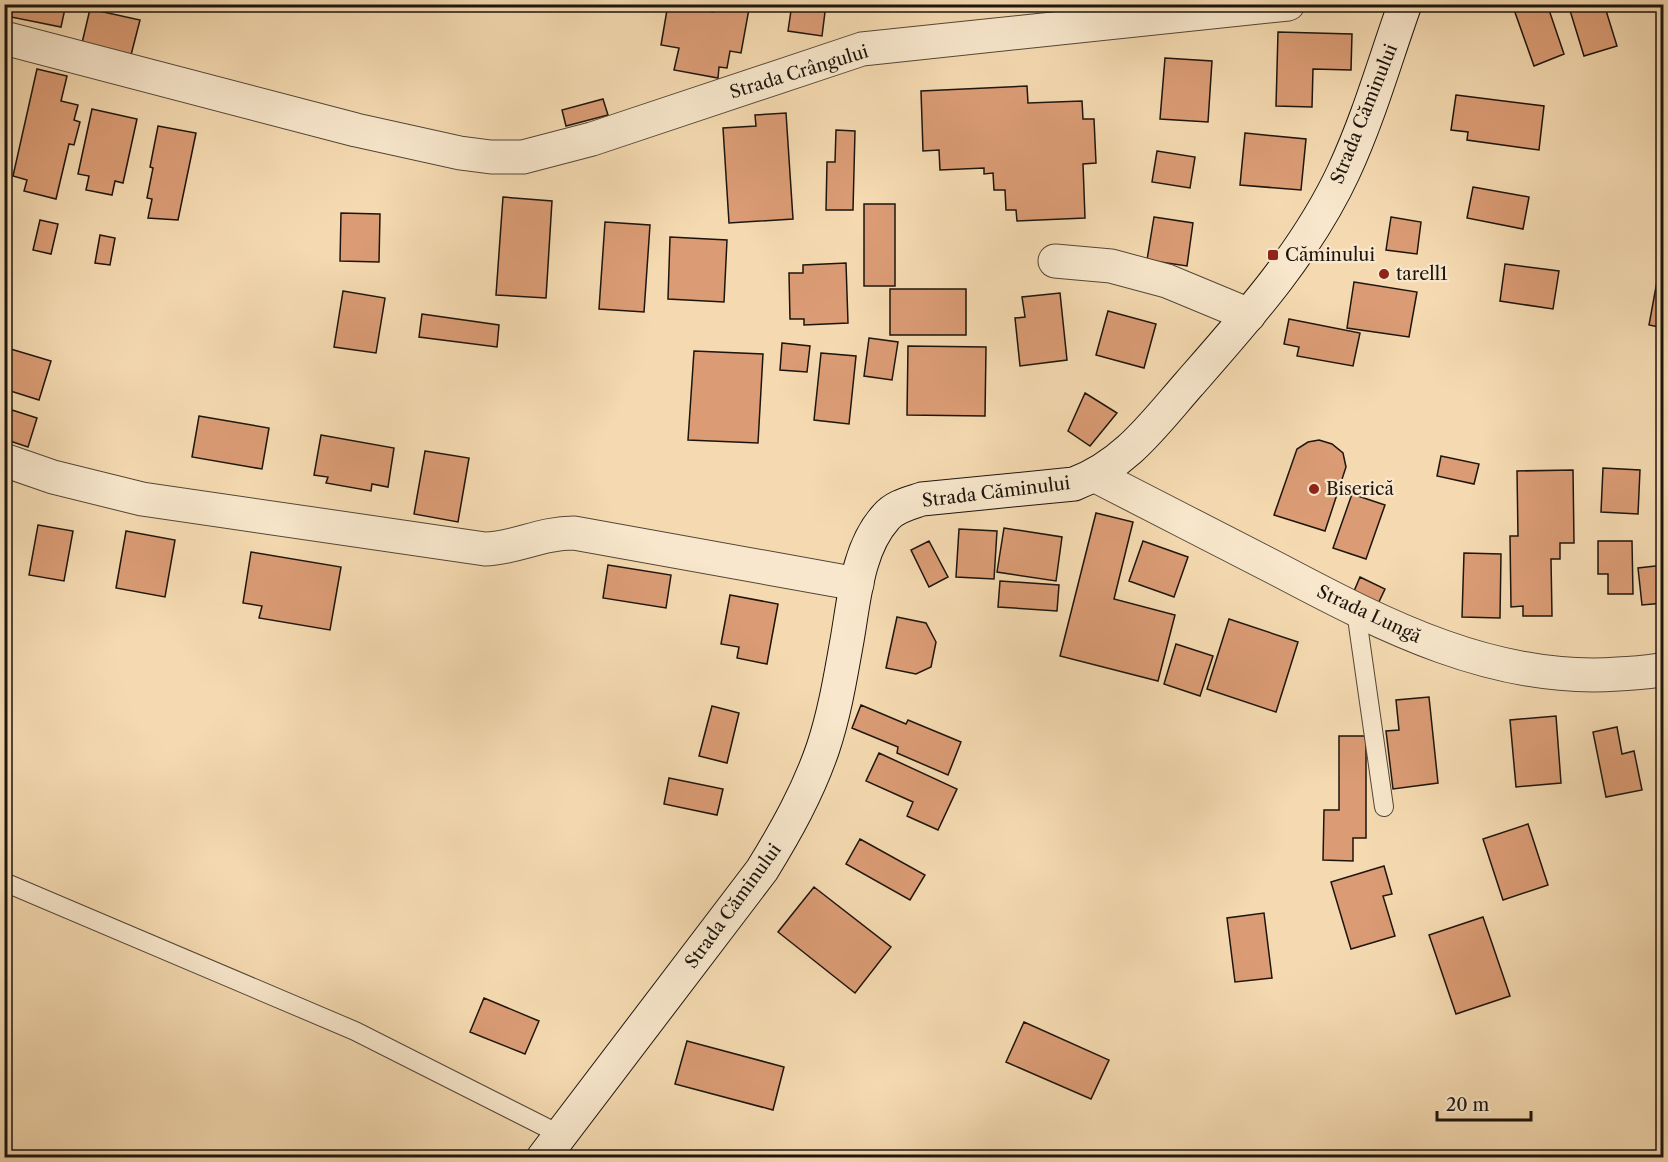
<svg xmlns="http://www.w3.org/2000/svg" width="1668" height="1162" font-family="'Libre Caslon Text',serif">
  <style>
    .building { fill: #db9c75; stroke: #1d150d; stroke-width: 1.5 }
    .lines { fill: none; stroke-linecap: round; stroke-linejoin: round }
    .lane-casing { stroke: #534636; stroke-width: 20 }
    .street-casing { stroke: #534636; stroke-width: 35 }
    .secondary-casing { stroke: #1d150d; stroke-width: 35 }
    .lane { stroke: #f8e7cc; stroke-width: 18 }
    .street { stroke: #f8e7cc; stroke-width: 33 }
    .secondary { stroke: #f8e7cc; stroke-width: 33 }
    .poi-dot { fill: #8f2418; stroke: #f8e7cc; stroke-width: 2 }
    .labels { text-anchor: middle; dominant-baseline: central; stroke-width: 4.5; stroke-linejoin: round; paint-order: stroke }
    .street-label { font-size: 18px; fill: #1d150d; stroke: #f8e7cc }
    .poi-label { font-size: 18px; fill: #1d150d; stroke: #f8e7cc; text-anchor: start }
  </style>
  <rect width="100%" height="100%" fill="#f5dab1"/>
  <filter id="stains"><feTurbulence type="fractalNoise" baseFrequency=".00333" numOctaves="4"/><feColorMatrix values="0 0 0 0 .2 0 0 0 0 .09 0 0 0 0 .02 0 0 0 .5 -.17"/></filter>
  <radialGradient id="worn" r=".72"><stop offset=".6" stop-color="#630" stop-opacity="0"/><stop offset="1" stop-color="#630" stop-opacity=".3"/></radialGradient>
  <path class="building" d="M14,4H66L61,27L11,17Z
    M668,4L713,12L715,4L749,9L741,53L730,51L727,68L719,67L718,78L674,70L679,48L661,45Z
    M792,4H826L822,36L788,31Z
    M993,4H1012L1011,9Z
    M1512,4H1547L1564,54L1534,66Z
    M1568,4H1604L1617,46L1584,56Z
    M90,9L140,20L131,55L82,43Z
    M1278,32L1352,34L1351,70L1313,69L1312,107L1276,106Z
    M1165,58L1212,61L1208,122L1160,119Z
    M37,69L67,76L61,101L78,105L74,120L80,122L74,145L69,144L56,199L24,191L27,180L13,176Z
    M1027,86L1028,103L1082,101L1083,119H1094L1096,163L1083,164L1085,218L1017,221L1016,210H1006L1005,190H994L993,173L984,174V168L940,170L939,150L923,151L921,91Z
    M1456,95L1544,106L1539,150L1467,140L1468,132L1451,130Z
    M603,99L608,115L566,126L562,110Z
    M92,109L137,119L123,183L115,181L112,195L86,190L89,176L78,174Z
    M786,113L793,219L729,223L723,128L756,126L755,115Z
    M158,126L196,133L178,220L148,218L152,199L147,198L153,168L150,167Z
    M836,130L855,131L853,210H826L827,162H835Z
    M1245,133L1306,139L1301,190L1240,185Z
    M1157,151L1195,157L1190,188L1152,182Z
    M1473,187L1529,197L1523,229L1467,218Z
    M503,197L552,201L546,298L496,295Z
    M864,204H895V286H864Z
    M341,213L380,214L379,262L340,261Z
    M1154,217L1193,223L1187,266L1147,260Z
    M1391,217L1421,222L1417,254L1386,250Z
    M40,220L58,224L51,254L33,250Z
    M605,222L650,225L644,312L599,309Z
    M100,235L115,238L110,265L95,263Z
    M670,237L727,240L724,302L668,299Z
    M846,263L848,323L804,325V319H790L789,273H803V265Z
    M1505,264L1559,271L1553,309L1500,301Z
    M1660,265L1664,266V328L1649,325Z
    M1354,282L1417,292L1409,337L1347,328Z
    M890,289H966V335H890Z
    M343,291L385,298L376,353L334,347Z
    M1060,293L1067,360L1020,366L1015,318L1025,317L1022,297Z
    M1108,311L1156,324L1144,368L1096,355Z
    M422,314L499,325L497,347L419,337Z
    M1289,319L1360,333L1353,366L1297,356L1299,347L1284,344Z
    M869,338L898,342L892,380L864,376Z
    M782,343L810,346L807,372L780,370Z
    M908,346L986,347L985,416L907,415Z
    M4,347L51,361L39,400L4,389Z
    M694,351L763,354L758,443L688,440Z
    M821,353L856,356L849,424L814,420Z
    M1085,393L1117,413L1090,446L1068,431Z
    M12,410L37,418L28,447L4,439Z
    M199,416L269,428L262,469L192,457Z
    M321,435L394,448L388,487L372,484L371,491L326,483L328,477L314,475Z
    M1319,440L1332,444L1343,453L1346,467L1325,531L1274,515L1297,449L1308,442Z
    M425,451L469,458L458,522L414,514Z
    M1441,456L1479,464L1474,484L1437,476Z
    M1603,468L1640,470L1638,514L1601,512Z
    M1573,470L1574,543H1560V559H1551L1552,616H1523V606L1511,607L1510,536H1518L1517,471Z
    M1352,494L1385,505L1366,559L1333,548Z
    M1096,513L1133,522L1114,599L1175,615L1158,681L1060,656Z
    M4,521L10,523L4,540Z
    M38,525L73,531L64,581L29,575Z
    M1004,528L1062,537L1056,581L997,572Z
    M959,529L997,531L994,579L956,577Z
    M126,531L175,540L165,597L116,588Z
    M929,541L948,577L929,587L911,550Z
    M1143,541L1188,557L1174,597L1129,581Z
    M1598,541H1632L1633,594H1608V574H1598Z
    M251,552L341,567L330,630L259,618L262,606L243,603Z
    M1464,553L1501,554L1500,618L1462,617Z
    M608,565L671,575L666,608L603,598Z
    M1664,565V603L1642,605L1638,568Z
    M1360,577L1385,589L1376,608L1352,596Z
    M1000,581L1059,585L1057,611L998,607Z
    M730,595L778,604L767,664L737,658L739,647L721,644Z
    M897,617L926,623L936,642L931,667L916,674L886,668Z
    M1229,619L1298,642L1276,712L1207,689Z
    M1176,644L1213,656L1200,696L1164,684Z
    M1429,697L1438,783L1393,789L1386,731L1399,730L1396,700Z
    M861,705L906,724L908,720L961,742L948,775L897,753L898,747L852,728Z
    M712,706L739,713L727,763L699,756Z
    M1556,716L1561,783L1516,787L1510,720Z
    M1617,727L1622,754L1634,751L1642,790L1606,797L1593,732Z
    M1339,736H1366V838H1353V861L1323,860L1324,810H1339Z
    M879,753L957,789L938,830L907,816L913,802L866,781Z
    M669,778L723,789L717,815L664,804Z
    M1528,824L1548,885L1503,900L1483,839Z
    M860,839L925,875L910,900L846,864Z
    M1384,866L1392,894L1383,896L1395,936L1351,949L1331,882Z
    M814,887L891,947L855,993L778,932Z
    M1264,913L1272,978L1235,982L1227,918Z
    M1483,917L1510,996L1456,1014L1429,935Z
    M484,998L539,1021L525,1054L470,1032Z
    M1024,1022L1109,1060L1091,1099L1006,1062Z
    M687,1041L784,1067L773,1110L675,1084Z"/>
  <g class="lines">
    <defs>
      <path id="lane" d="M1356,611L1384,807
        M4,882L355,1031L559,1134"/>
      <path id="street" d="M4,38L356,130L460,153L491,157H523L592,139L862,49L1288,4
        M1055,261L1111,266L1167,281L1249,315
        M4,460L53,477L142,499L485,549C517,548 540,533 574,533L857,584
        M1096,476C1157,507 1218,539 1279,570C1385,626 1495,683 1618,674C1633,673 1649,673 1664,669"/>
      <path id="secondary" d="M543,1158L762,870C786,831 808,792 823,748C834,715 840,680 846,646C854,604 856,550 886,517C895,506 910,503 922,499L1074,484C1125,465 1154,424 1189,384C1247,318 1307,251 1344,171C1369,117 1385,60 1405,4"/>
    </defs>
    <use href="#lane" class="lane-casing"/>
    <use href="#street" class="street-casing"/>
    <use href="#secondary" class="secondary-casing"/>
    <use href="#lane" class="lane"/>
    <use href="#street" class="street"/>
    <use href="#secondary" class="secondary"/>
  </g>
  <g class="poi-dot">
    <rect x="1267" y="249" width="12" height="12" rx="3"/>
    <circle cx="1384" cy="274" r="6"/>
    <circle cx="1314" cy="489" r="6"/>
  </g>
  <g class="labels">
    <g class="street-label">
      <text transform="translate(799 72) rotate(-17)">Strada Crângului</text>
      <text transform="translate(1364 114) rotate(-68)">Strada Căminului</text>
      <text transform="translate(996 492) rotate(-7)">Strada Căminului</text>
      <text transform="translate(1369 614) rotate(25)">Strada Lungă</text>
      <text transform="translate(733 906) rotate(-54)">Strada Căminului</text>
    </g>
    <g class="poi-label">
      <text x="1285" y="255">Căminului</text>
      <text x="1396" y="274">tarell1</text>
      <text x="1326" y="489">Biserică</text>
    </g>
  </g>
  <rect width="1668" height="1162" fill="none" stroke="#f5dab1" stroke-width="24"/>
  <rect x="6" y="6" width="1656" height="1150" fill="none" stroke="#1d150d" stroke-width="3"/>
  <rect x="12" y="12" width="1644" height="1138" fill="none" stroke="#1d150d" stroke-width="1.5"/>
  <path d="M1437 1111v9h94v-9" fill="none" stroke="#1d150d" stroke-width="3"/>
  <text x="1446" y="1111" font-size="18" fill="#1d150d" stroke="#f8e7cc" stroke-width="4.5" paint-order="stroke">20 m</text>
  <rect width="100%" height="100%" filter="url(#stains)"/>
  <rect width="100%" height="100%" fill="url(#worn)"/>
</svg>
